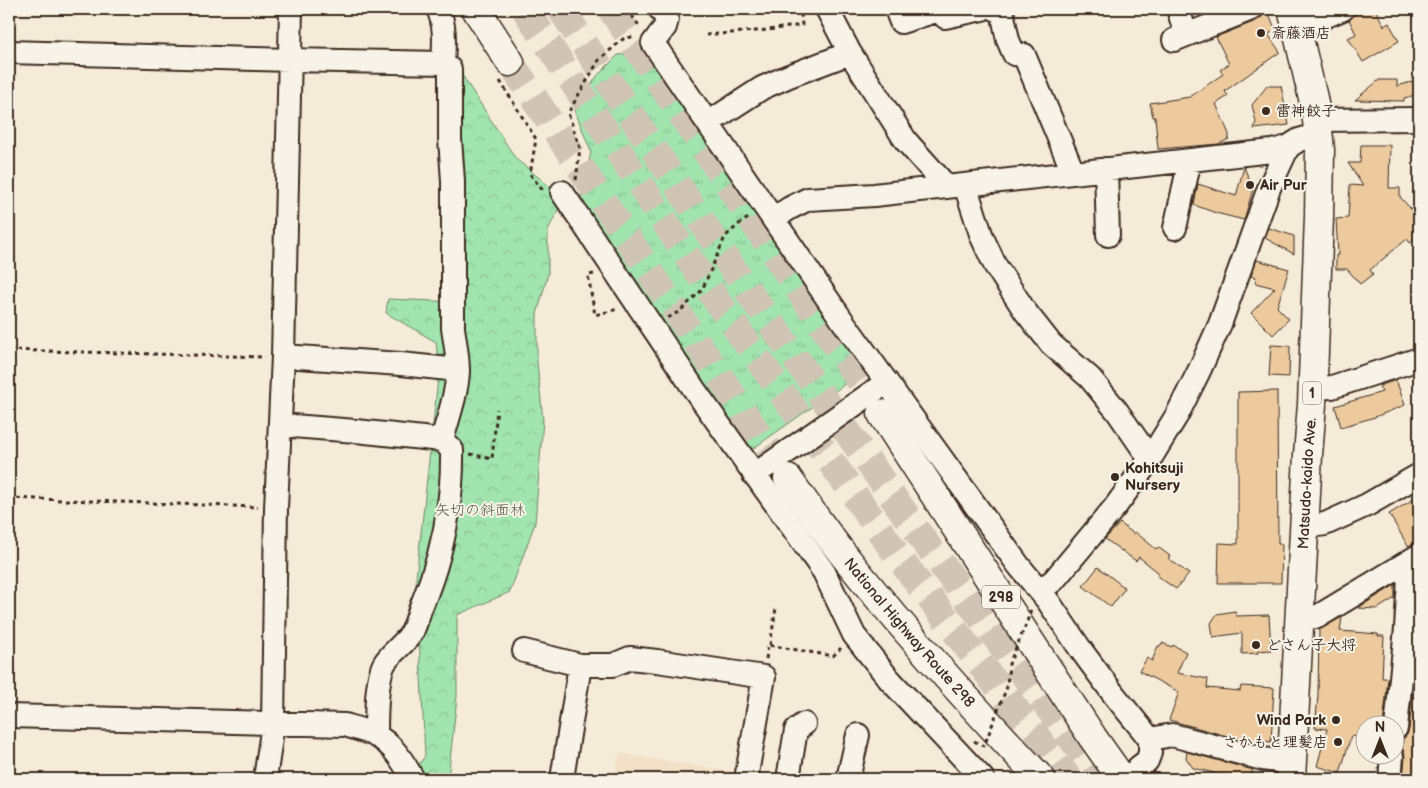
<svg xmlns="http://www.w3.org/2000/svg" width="1428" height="788" font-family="'Balsamiq Sans','Klee One',sans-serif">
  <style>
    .built { fill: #f2e1c7 }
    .grass { fill: url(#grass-tufts); stroke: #6e8766 }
    .forest { fill: url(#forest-crowns); stroke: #6e8766 }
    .building { fill: #ecca9e; stroke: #3b2a1e }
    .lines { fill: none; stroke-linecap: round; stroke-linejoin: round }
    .highway-tunnel { stroke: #d0c4b4; stroke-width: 28; stroke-dasharray: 28 14; stroke-linecap: butt }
    .minor-casing { stroke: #3b2a1e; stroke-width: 26 }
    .major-casing { stroke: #3b2a1e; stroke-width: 31 }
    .highway-casing { stroke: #3b2a1e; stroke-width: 31 }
    .path { stroke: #3b2a1e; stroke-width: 3; stroke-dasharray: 4 4; stroke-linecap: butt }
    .minor { stroke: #f7f3e8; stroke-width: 22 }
    .major { stroke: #f7f3e8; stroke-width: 28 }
    .highway { stroke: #f7f3e8; stroke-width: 28 }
    .path-bridge { stroke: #3b2a1e; stroke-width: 3; stroke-dasharray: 4 4; stroke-linecap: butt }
    .poi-dot { fill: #3b2a1e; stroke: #f7f3e8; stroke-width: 2 }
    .labels { text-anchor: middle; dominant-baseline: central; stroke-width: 4; stroke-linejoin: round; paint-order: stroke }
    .shield { fill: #f7f3e8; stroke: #73665b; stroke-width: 1 }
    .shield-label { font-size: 14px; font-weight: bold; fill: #3b2a1e }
    .poi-label { font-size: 15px; font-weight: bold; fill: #3b2a1e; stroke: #f7f3e8; text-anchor: start }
    .street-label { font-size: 15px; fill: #3b2a1e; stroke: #f7f3e8 }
    .park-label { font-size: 15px; fill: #545842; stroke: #f7f3e8 }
  </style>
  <defs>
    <pattern id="grass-tufts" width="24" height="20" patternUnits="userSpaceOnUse" patternTransform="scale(1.25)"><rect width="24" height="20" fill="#a1e4ae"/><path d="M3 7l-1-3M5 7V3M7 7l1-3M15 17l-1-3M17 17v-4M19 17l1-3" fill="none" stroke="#8cc495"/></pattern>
    <pattern id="forest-crowns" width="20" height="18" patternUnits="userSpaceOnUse" patternTransform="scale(1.25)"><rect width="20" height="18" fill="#a1e4ae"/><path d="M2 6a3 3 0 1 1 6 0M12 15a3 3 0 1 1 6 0" fill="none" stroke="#8cc495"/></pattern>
  </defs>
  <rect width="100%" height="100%" fill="#f5ebd9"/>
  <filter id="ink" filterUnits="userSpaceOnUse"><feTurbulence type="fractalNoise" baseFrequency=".02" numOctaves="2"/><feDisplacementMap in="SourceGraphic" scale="10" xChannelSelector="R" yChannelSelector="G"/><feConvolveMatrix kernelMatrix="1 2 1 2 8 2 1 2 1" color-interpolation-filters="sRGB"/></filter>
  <g filter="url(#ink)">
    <path class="built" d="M619,753L739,773L738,779H614Z"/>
    <path class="grass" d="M650,51L815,304L847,343L865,370L748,452L580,202L591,152L575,111L597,76L618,55Z"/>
    <path class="forest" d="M455,64L516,159L564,198L548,230V274L537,314V362L543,420L535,523L510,592L457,615V697L448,779H409L425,756L416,578L439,370L436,342L386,313L388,299L458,302Z"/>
    <path class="building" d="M1264,9H1267L1276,31L1268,34L1280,52L1225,91L1228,96L1216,104L1229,134V139L1219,144L1158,149L1155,117H1153L1150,103L1190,97L1223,74L1220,70L1229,64L1216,37L1256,21L1262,17Z
      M1367,9H1375L1384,26L1389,23L1399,41L1363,62L1348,38L1356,34L1349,20L1354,15Z
      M1379,80H1397V86L1419,80V94L1404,98V101L1355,100Z
      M1267,86H1281L1289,125L1254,129L1256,122L1252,105Z
      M1361,145H1390L1389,188H1400V197L1419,218V235L1410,243L1407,239L1370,270L1373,274L1360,284L1347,269H1336V255H1338L1336,219L1348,218L1350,185L1363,186L1348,163H1360Z
      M1244,167L1253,189L1244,220L1216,213L1194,205L1198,184L1236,196Z
      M1269,228L1294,236V254L1265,238Z
      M1257,260L1289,269L1277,307L1289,319L1273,335L1251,313L1275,288L1255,283L1256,277L1251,276Z
      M1271,345L1290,346L1289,377L1269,376Z
      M1396,380L1405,405L1375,417L1341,427L1335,406L1382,392L1379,386Z
      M1277,391L1278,544H1282L1281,583H1218L1219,543L1238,544V392Z
      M1414,499L1419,508V543L1408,546L1389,514Z
      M1120,523L1134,534L1135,532L1156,549L1158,547L1170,556L1168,558L1189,574L1176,589L1157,576L1159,573L1139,557L1136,561L1105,539Z
      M1098,567L1125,588L1111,607L1083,586Z
      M1395,585V598L1377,609L1358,608Z
      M1235,611L1236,616L1269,615L1271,650L1258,651V653L1242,654V633L1213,637L1211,623L1217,614Z
      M1342,617L1340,631L1378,634V636H1384L1382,678H1388L1383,726H1366V738L1351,736L1340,773L1317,766L1327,729L1315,728L1318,695L1319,630Z
      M1162,643L1172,647L1173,645L1186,652L1177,673L1208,679L1207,688L1240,691L1241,686L1274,688L1271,742L1262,741L1260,745L1169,720L1179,692L1139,671L1147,658L1152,661L1158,646H1160Z
      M1414,680H1419V779H1403L1405,757L1404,751L1402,748L1403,739L1407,735L1409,729Z
      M1187,752L1253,770L1250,779H1213L1214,773L1193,768L1186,758Z"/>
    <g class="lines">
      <path class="highway-tunnel" d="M525,9L717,301L902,562L1069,779
        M561,9L739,278L924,541L1102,779
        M611,9L882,414
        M510,62L788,479"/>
      <defs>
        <path id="minor" d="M660,9L667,19L665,27L653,43L842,320L1019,566L1048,601L1081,650L1115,696L1150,739V753L1147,761L1139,767L1133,779
          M827,9L850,53L906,141L947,187
          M896,9L901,22L942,9L945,17L982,9
          M995,9L1002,11L1008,40L1014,54L1024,55L1073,172
          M1178,9L1186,34
          M1297,28L1343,9
          M1174,40L1251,9
          M9,52L290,60L443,63C444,45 446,26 438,9
          M1317,120L1419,119
          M708,123L762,88L789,76L850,53
          M1106,169L1108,235
          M965,185L982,237L995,265L1025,311L1051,344L1090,378L1117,411L1150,459
          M562,192L694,389L824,572L854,635L889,679L983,779
          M773,219L790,208L808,199L874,195L1272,151L1288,147
          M1175,228L1190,160
          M283,356L401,364L458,370
          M1312,388L1332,387L1419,359
          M280,425L356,431L442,440
          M754,475L887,382
          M1305,527L1325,524L1367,505L1419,475
          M1035,586H1046L1054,580L1115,507L1150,459L1177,415L1199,371L1220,324L1269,188L1288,147L1299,140L1319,134
          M1300,618L1317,617L1418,556
          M524,651L580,665H613L630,658L657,661L764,677L746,779
          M9,716L345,725C355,728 366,731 375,735C393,744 404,763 413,779
          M1396,728L1406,628L1410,562
          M376,736C376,717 376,680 384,664C391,652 406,643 412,632C416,624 418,615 421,607C442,557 453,503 452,450L442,440C448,418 457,394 458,371C458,357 455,342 453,328V181L450,139V69L443,63
          M1150,739L1172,735L1263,759L1278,761L1292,760
          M265,779L273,724L276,508L283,356L291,9
          M562,779L580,665
          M788,779L796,730L804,724
          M848,779L858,735
          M1390,779L1392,756"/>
        <g id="major">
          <path id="s1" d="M1291,779L1308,455L1312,404L1319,217L1320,150L1317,120L1313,98L1292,9"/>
        </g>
        <g id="highway">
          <path d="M476,9L510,62"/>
          <path d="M882,414L1093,738L1122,779"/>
          <path id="s2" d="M788,479C806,504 823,529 842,553C904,631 972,706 1041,779"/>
        </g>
      </defs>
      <use href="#minor" class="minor-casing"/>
      <use href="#major" class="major-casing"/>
      <use href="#highway" class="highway-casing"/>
      <path class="path" d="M627,9L640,27
        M796,9L800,14L809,11
        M706,35L768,30L802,25L801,14
        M500,81L536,139L530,174L544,192
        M576,180L580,148L568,113L599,60L623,39L636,36
        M594,274L588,275L595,315L618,309
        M668,318L680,311L702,290L725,237L739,224L750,217
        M9,350L265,357
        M470,454L492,459L497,409
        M9,498L258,507
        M770,645L776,608
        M766,659L768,645L833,656L841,648"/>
      <use href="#minor" class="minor"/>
      <use href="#major" class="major"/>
      <use href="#highway" class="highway"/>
      <path class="path-bridge" d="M974,741L984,746L1007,687L1009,664L1027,622L1032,606"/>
    </g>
  </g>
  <g class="poi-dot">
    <circle cx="1261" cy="33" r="5"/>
    <circle cx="1266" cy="111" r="5"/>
    <circle cx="1250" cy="185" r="5"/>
    <circle cx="1115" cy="477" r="5"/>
    <circle cx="1256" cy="645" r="5"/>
    <circle cx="1336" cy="720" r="5"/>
    <circle cx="1338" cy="742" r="5"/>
  </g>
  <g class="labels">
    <g class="shield">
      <rect x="1303" y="381.5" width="18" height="23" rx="4"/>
      <rect x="982" y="585.5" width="38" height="23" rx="4"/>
    </g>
    <g class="shield-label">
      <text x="1312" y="393">1</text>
      <text x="1001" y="597">298</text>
    </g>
    <g class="poi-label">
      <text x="1271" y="33">斎藤酒店</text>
      <text x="1276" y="111">雷神餃子</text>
      <text x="1260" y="185">Air Pur</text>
      <text x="1125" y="468">Kohitsuji<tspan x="1125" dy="17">Nursery</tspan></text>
      <text x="1266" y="645">どさん子大将</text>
      <text x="1326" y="720" text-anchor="end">Wind Park</text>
      <text x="1328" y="742" text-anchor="end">さかもと理髪店</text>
    </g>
    <g class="street-label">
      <text stroke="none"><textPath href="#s1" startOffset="296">Matsudo-kaido Ave.</textPath></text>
      <text stroke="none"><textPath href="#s2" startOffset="196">National Highway Route 298</textPath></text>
    </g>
    <g class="park-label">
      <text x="480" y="510">矢切の斜面林</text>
    </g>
  </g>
  <rect width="1428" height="788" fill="none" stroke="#f7f3e8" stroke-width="30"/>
  <rect x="15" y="15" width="1398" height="758" fill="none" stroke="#3b2a1e" stroke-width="2" filter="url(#ink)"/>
  <g transform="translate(1380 740)"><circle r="24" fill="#f7f3e8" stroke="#aca397"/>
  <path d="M0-4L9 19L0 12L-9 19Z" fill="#3b2a1e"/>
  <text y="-8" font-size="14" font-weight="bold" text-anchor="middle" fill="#3b2a1e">N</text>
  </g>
</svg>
